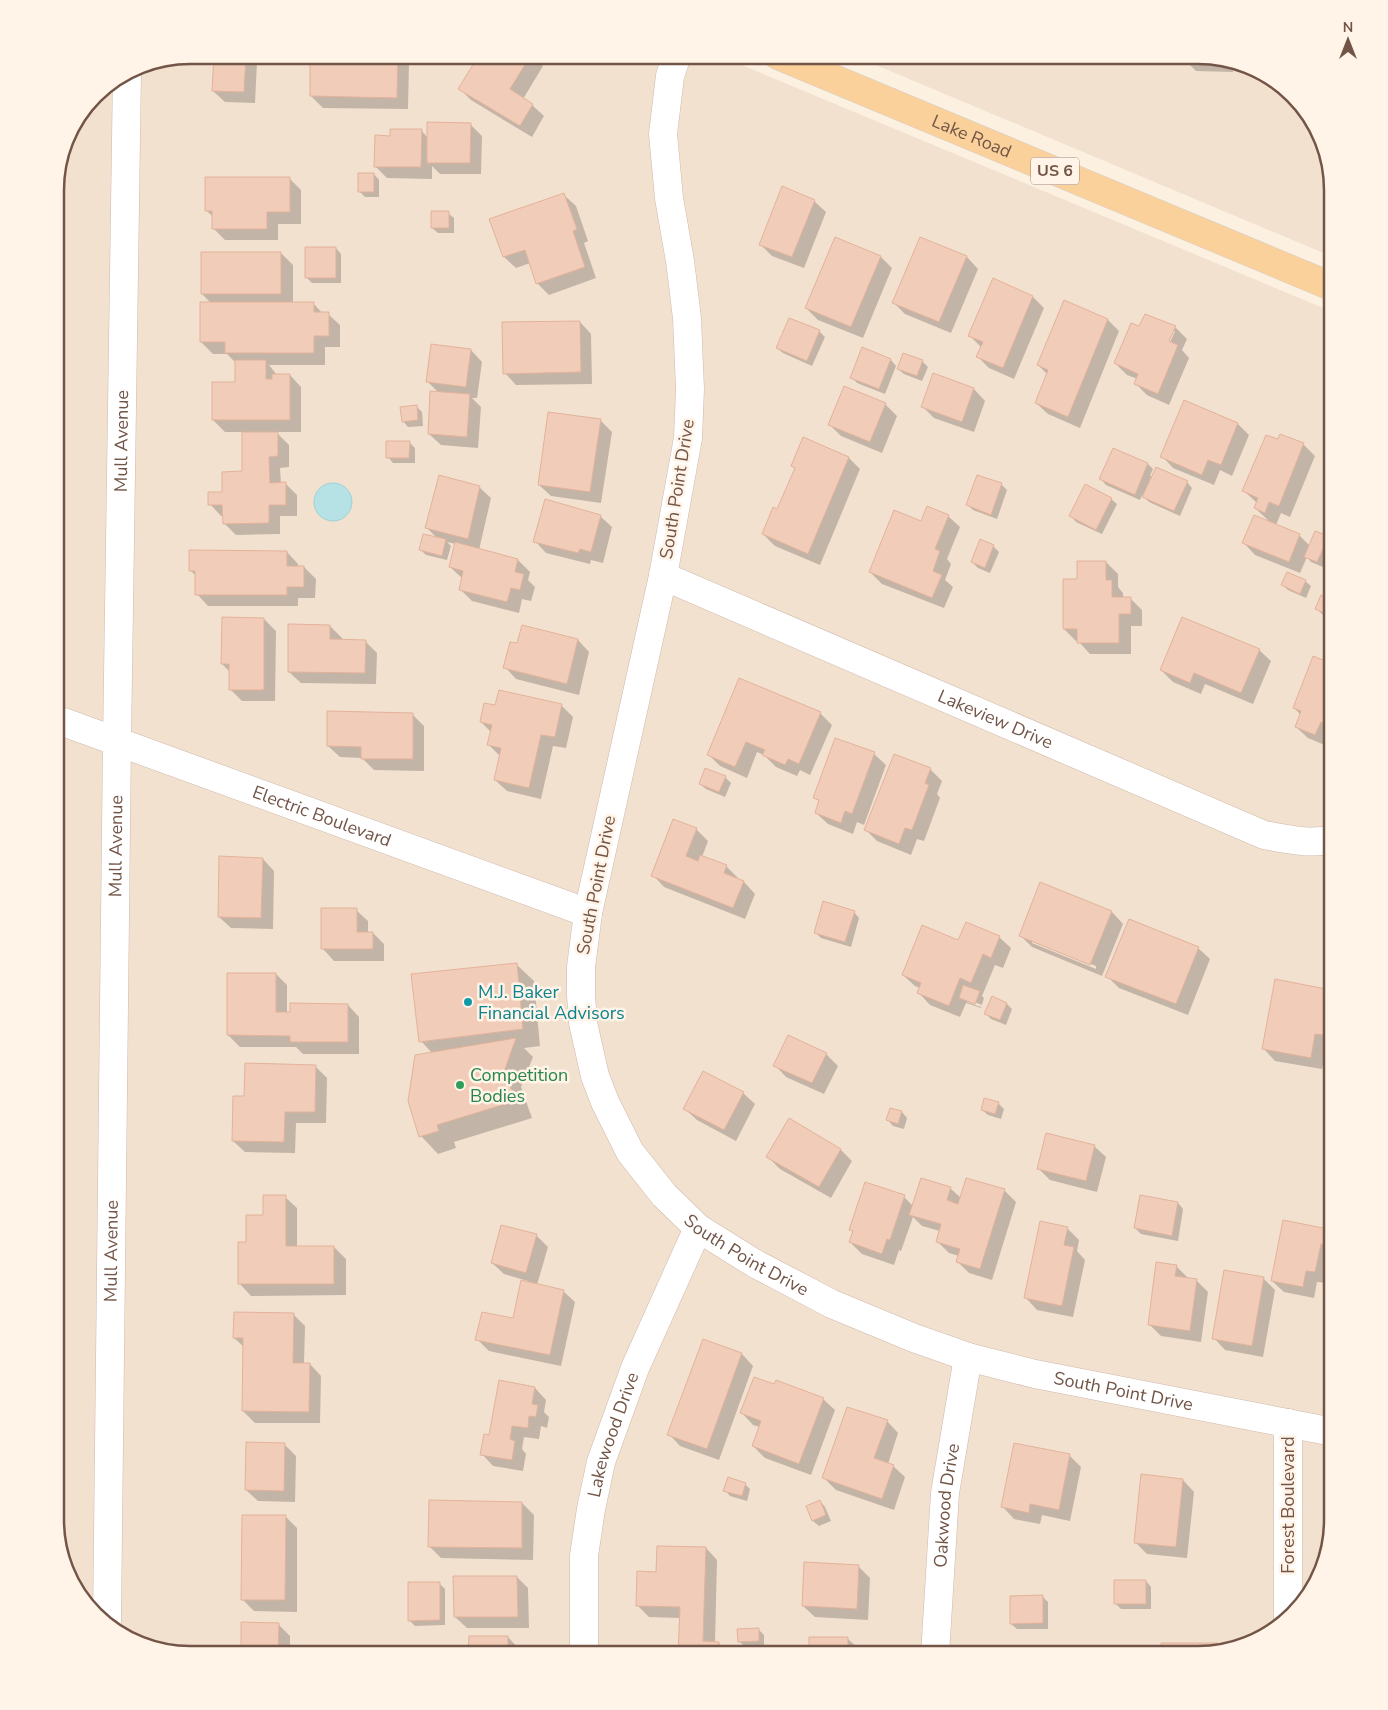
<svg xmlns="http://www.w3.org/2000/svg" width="1388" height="1710" font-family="'Nunito Sans',sans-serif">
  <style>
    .residential { fill: #f3e1d0 }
    .water { fill: #b6e1e5; stroke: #9dd1d6 }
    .shadow { fill: #0003; fill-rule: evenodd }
    .building { fill: #f1ccb9; stroke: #e3b29a }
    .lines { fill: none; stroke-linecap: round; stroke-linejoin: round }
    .street-casing { stroke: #cfb9ab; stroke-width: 29 }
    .primary-casing { stroke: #d8cfcc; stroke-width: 29 }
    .street { stroke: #fff; stroke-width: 28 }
    .primary { stroke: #fad19a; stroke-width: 28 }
    .culture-dot { fill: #0f9aa8; stroke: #fff4e7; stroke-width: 2 }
    .leisure-dot { fill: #2e9e5b; stroke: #fff4e7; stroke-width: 2 }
    .labels { text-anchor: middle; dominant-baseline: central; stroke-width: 5; stroke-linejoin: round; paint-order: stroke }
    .shield { fill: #fff4e7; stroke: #9d8578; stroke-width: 1 }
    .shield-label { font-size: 16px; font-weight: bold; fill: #735548 }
    .street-label { font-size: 18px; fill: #735548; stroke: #fff4e7 }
    .culture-label { font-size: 18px; fill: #0d838f; stroke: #fff4e7; text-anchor: start }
    .leisure-label { font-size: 18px; fill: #27864d; stroke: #fff4e7; text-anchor: start }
    .rim { fill: none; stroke: #735548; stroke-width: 2.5 }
  </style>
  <rect width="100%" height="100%" fill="#fcf0e1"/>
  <path class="residential" d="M190,55H718L1333,312V1520L1315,1587L1273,1632L1198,1655H190L130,1641L78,1595L55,1520V181L69,130L101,89L138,65Z
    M852,55H1207L1265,73L1310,115L1333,190V257Z"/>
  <path class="water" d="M314 502a19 19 0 1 1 38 0a19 19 0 1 1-38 0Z"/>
  <path class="shadow" d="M206,55H268V63L257,62L255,103L225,102L213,91L214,63Z
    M312,55H402L409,62L408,109L323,108L311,96Z
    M480,55H532L543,66L523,99L532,105L544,116L532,137L471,100L460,89Z
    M1207,55L1233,63V72L1196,71L1184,59Z
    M470,124L482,136L481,174H440L432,166V179L387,178L375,166L391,137L421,130L428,138Z
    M374,174L379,180V197H365L359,191Z
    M289,178L301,190V224H278V240H225L213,228V217L206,210Z
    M564,195L576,206L588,241L584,243L596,278L549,295L537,283L530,263L516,268L504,257L491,220Z
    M814,201L826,212L804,268L772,256L760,244Z
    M448,213L454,218V233H438L432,228Z
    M836,238L881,257L892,268L863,338L818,320L806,308Z
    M921,238L967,257L978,269L951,333L905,314L893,302Z
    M336,248L341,254V283H312L306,277Z
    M281,253L293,265V303H313L323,314H328L340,325V347H325V365H269L277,375H290L301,387V432H276L289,445V467L280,468L281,484L285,483L297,495V516H280V534L236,535L224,523V516H221L210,504L224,493L244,472L243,432H225L213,420L236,383V363L227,354H213L201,342L211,303L202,294Z
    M1033,297L1044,308L1014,379L989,368L978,357L981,347L970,336Z
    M1064,302L1108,320L1119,331L1080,428L1048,414L1036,403L1048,375L1038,365Z
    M580,322L591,334L592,384L516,385L505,373Z
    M1175,327L1187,339L1182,350L1189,358L1169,405L1147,395L1136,384L1138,379L1127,375L1115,363L1140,328ZM1172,331H1175L1168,347L1166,346Z
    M819,331L825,337L812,366L783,353L777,348Z
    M863,349L891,360L896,366L885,394L857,383L852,377Z
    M471,350L482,362L477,398H472L481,407L478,448L441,445L429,434L439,393L427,381Z
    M922,361L928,367L922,381L904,374L898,369Z
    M934,375L974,389L985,401L974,432L934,418L922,406Z
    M885,404L897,416L882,453L841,436L830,425Z
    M416,406L422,412L423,426L408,427L403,421Z
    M600,420L612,432L601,503L551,496L539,485Z
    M1238,424L1249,435L1232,476L1220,470L1214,485L1173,468L1162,456Z
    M1281,435L1304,445L1315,456L1290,517L1281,513L1276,525L1299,535L1310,546L1315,532L1328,538L1333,542L1323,567L1311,562L1307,557L1300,573L1255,555L1244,543L1271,523L1255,508L1257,503L1244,491L1279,441Z
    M409,442L415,448V463H393L388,457Z
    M849,458L860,469L820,565L775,546L763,534L778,510L795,469L792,466Z
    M1148,464L1153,469L1150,476L1187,482L1192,488L1180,516L1149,502L1142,495L1140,500L1106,485L1101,479Z
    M1001,484L1007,490L997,519L973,510L968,505Z
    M479,487L491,498L479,550L518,560L530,572L528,580L535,587L531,601L522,599L519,613L472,601L460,589L463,579L450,567L456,544L447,542L451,546L447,560L426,555L420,549L437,538L427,528Z
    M1111,499L1117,504L1102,534L1076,522L1071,516Z
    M600,516L612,527L603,563L591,560L590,564L546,553L535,541Z
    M948,516L960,527L947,559L951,564L945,580L953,587L944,608L882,584L870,572L922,523Z
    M993,546L999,552L990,573L978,568L972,562Z
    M287,552L298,564V567H304L316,579L315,598H298V606H208L197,594V577L190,570Z
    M1106,562L1118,574V587L1123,593V598H1130L1142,610V626H1131V654H1090L1078,641H1076L1064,629L1078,580Z
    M1305,581L1311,586L1306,598L1288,590L1282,585Z
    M1333,602V619L1322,614L1316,608Z
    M264,619L276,631L275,701H242L230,689V672L222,664Z
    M330,626L342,638V641H365L377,653L376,684L301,683L289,672Z
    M523,626L578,640L589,652L579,695L516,679L505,667L518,645Z
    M1259,650L1271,661L1253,704L1205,684L1201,694L1173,682L1161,670Z
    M1333,665V733L1327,746L1308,738L1296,727L1301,715L1294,708Z
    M561,705L573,717L566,748L553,746L541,799L507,791L495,780L500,756L489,745L491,732L481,722L496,707Z
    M820,713L832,725L810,775L800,770L797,776L776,767L764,755L757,752L747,778L720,766L708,754Z
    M412,714L424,726V771L374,770L362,758L340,757L328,746Z
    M874,754L886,765L864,825L857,822L853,834L828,824L816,813L820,802L815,797Z
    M930,769L942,781L937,794L940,798L924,841L917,839L911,855L877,841L866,830Z
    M725,777L731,783L725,797L706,789L700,784Z
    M696,829L708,841L702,857L726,866L738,878L737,880L744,882L755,894L745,919L664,887L653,875Z
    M263,859L274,871L273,929L231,928L219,917Z
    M1041,883L1112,912L1123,924L1102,976L1032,947L1020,935ZM1032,940L1096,966V969L1032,943Z
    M356,910L368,921V933H373L384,944V961H334L323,949Z
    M854,912L859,918L851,947L821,938L815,932Z
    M999,937L1011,948L1003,968L995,965L982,996L984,998L981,1008L966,1003L960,1017L930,1005L919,993L920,988L915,986L903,975L959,942ZM967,999L982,1005L981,1007L967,1002Z
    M1198,948L1210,959L1188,1015L1119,988L1107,976Z
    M516,964L534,981L540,1046L524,1048L533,1057L521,1087L532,1118L454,1142L456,1148L438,1154L421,1136L432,1053L421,1041Z
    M276,974L287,985V1013L348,1005L359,1017V1054H303L296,1047H240L228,1035Z
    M1331,991L1333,993V1046L1327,1045L1322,1069L1275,1061L1264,1049Z
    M1007,1004L1012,1009L1006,1025L991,1019L986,1014Z
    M826,1054L838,1066L824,1094L786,1077L775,1065Z
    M315,1066L327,1078L326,1123H296L295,1153L245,1152L233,1141L245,1097Z
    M743,1093L755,1104L736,1141L697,1120L685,1109Z
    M998,1103L1004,1109L1001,1119L988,1115L982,1110Z
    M891,1109L902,1112L907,1118L904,1129L893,1126L888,1120Z
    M789,1120L841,1150L852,1161L831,1198L780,1169L768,1157Z
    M1094,1146L1106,1157L1097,1192L1050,1180L1039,1169Z
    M950,1188L961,1198L1004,1190L1016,1202L992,1280L969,1273L958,1262L959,1256L949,1253L937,1241L940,1231L922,1226L913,1217L901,1251L899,1250L894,1265L862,1254L850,1242L854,1233L850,1229L904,1197L913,1206Z
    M285,1197L297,1208V1247H334L346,1259V1295L251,1296L240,1284L247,1243L264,1216Z
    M1178,1203L1183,1209L1178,1241L1141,1234L1135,1228Z
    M1067,1228L1079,1240L1077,1251L1085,1260L1073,1317L1037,1310L1026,1298Z
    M1333,1231V1255L1327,1283L1317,1282L1314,1298L1284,1292L1272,1281Z
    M536,1235L548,1247L537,1285L563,1291L575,1302L561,1366L489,1351L477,1339L514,1319L528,1281L504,1274L492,1263Z
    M1176,1266L1188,1278V1279L1196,1280L1208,1292L1201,1342L1161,1336L1149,1324Z
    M1263,1278L1275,1290L1263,1357L1225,1350L1214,1338Z
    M293,1314L305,1326L304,1364H310L321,1376L320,1423H255L243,1411L244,1347L234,1338Z
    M703,1340L742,1354L753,1366L719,1460L680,1446L669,1434Z
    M535,1388L546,1400L544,1412L549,1417L547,1428L541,1426L539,1439L524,1437L522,1449L526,1454L523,1471L493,1466L482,1454L490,1436Z
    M823,1399L835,1410L811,1475L765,1458L753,1446L760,1427L753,1425L742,1413Z
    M887,1421L898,1433L888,1464L893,1466L905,1477L894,1510L836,1490L824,1478Z
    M284,1444L296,1456L295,1502L258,1501L246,1490Z
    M1069,1455L1081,1467L1070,1521L1042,1515L1040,1524L1014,1519L1003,1507Z
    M1183,1480L1194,1492L1187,1558L1147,1554L1135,1542Z
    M745,1484L750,1489L747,1501L730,1496L725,1490Z
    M820,1501L825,1507L831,1521L819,1526L813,1521Z
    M522,1503L534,1515L533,1560L441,1558L429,1546Z
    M286,1517L297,1528V1612L254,1611L242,1599Z
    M706,1548L717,1560L715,1643H718L730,1655H679L680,1618L649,1617L637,1605L657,1573Z
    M858,1566L870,1578L868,1620L815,1617L803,1606Z
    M517,1577L528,1588L529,1628H467L455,1617Z
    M1146,1581L1151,1587V1609H1121L1115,1603Z
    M439,1583L445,1589V1625L415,1626L409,1620Z
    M1042,1596L1048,1602V1629H1017L1011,1624Z
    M278,1624L290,1636V1655H242Z
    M758,1629L764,1635V1646L745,1647L739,1641Z
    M508,1637L519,1649V1655H470Z
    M848,1639L860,1650V1655H810Z"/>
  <path class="building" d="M214,55H246L244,92L212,91Z
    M310,55H398L397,98L310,96Z
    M479,55H531L510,89L533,104L520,126L458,89Z
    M1183,55H1207L1222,61L1183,60Z
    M427,122L471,123L470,163H427Z
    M390,129H422L421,167H374L375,135L390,136Z
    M358,173H374V192H358Z
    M205,177H290V212H267V229H212V211H205Z
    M782,186L815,200L792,257L759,245Z
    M564,193L577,229L573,231L585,267L536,284L525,250L503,257L489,219Z
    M431,211H449V228H431Z
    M835,237L881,256L851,327L805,308Z
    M920,237L967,256L939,322L892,303Z
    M305,247H336V278H305Z
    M201,252H281V294H201Z
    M993,278L1033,296L1003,368L976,357L983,342L968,336Z
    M1064,300L1108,319L1068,417L1035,403L1048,370L1037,365Z
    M200,302H314V312H329V336H314V353H225V342H200Z
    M1145,314L1176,326L1169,341L1178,345L1158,394L1134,384L1138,374L1114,363L1131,323L1139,326Z
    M789,318L820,330L807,361L776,348Z
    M580,321L581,372L503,374L502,322Z
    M431,344L471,349L466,387L426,382Z
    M862,347L891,359L879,389L850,378Z
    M903,353L923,360L917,376L897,369Z
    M235,360H266V379H272V374H290V420H212V382H235Z
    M933,373L974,388L962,422L921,407Z
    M844,386L886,403L870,442L828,425Z
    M430,391L470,394L467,437L428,434Z
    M1184,400L1238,423L1221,465L1208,460L1202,475L1160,457Z
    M417,405L418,420L402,422L400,407Z
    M548,412L601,419L590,492L538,485Z
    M242,432H278V456L269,457L270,483L286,482V505H269V523L223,524L222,505H208V492H222V472L242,471Z
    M1280,434L1304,443L1279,506L1269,502L1265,513L1254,508L1258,498L1242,491L1266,435L1278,439Z
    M803,437L849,457L808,554L762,534L773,507L777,509L795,468L791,466Z
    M386,441H410L409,458H386Z
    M1113,448L1148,463L1135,495L1099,479Z
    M1156,467L1188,481L1174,511L1142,497Z
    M439,475L480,486L468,539L425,528Z
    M977,475L1002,483L991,515L966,505Z
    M1085,484L1112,498L1096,530L1069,516Z
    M545,499L601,515L591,552L580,549L578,553L533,542Z
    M927,506L949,515L935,549L940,551L933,571L942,575L932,598L869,572L894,510L921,521Z
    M1254,515L1300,534L1289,562L1242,543Z
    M1315,531L1329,536L1317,562L1304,557Z
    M423,534L446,539L442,556L419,550Z
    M980,539L994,545L985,568L971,562Z
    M455,542L518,559L515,572L524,574L520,590L511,588L507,602L459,590L463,571L449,567Z
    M189,550L287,551V566H304V587H287V595H195V571H189Z
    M1077,561H1106V580H1112V597H1131V614H1119V643H1077V629H1063V579H1077Z
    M1287,572L1306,580L1300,594L1281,585Z
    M1321,595L1333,600V617L1315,609Z
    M222,617L264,618V690H229V664H221Z
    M1182,617L1260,649L1241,693L1194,673L1190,683L1160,670Z
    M288,624L330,625V639L366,640L365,673L288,672Z
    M522,625L578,639L567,684L503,668L510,642L517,643Z
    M1313,656L1333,664V719L1330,726L1321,722L1315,735L1295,727L1301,711L1293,708Z
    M739,678L821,712L799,764L788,759L785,765L762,755L765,750L746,742L735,767L707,755Z
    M499,690L562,704L555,737L541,735L529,788L494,780L501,748L487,745L492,725L480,722L484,703L495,705Z
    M327,711L413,713V759H361V747L327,746Z
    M835,738L875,752L852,814L845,811L841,823L815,813L819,800L813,798Z
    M894,754L931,768L925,783L929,785L912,830L905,828L899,844L864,830Z
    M705,768L726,776L719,792L699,784Z
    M673,819L697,828L686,856L698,861L700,855L727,865L724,873L744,881L733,908L651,876Z
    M219,856L263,858L261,918L218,917Z
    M1040,882L1112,911L1090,965L1019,936Z
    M823,901L855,911L845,942L814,933Z
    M321,908H357V932H373V949H321Z
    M1129,919L1199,947L1176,1004L1105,977Z
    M966,922L1000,936L991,958L983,954L971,983L960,978L949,1006L917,993L921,983L902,975L922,925L958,940Z
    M517,963L523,1029L419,1042L411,974Z
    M227,973H276V1012H290V1003L348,1004V1042H290V1036L227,1035Z
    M1275,979L1331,990L1323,1035L1315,1034L1311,1058L1262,1049Z
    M963,985L980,991L975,1004L959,998Z
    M992,996L1007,1003L1000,1020L984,1014Z
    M788,1035L827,1053L812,1083L773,1066Z
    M516,1038L505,1069L515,1101L437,1125L439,1131L419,1137L408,1101L415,1055Z
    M245,1063L316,1065L315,1112H285L284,1142L232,1141L233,1096H244Z
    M703,1071L744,1092L724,1130L683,1109Z
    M984,1098L999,1102L995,1114L981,1110Z
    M890,1108L902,1111L898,1124L886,1120Z
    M789,1118L841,1149L819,1187L766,1157Z
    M1046,1133L1095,1145L1086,1181L1037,1169Z
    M921,1178L951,1187L947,1200L958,1204L966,1178L1005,1189L980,1269L956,1262L960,1249L936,1242L941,1224L909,1215Z
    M865,1182L905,1195L890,1240L887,1239L882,1254L849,1242L853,1231L849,1230Z
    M263,1195H286V1246H334V1284H238V1242H246V1215H263Z
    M1140,1195L1178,1202L1172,1236L1134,1228Z
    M1283,1220L1333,1230V1246L1321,1244L1315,1272L1306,1271L1303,1287L1271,1281Z
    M1040,1221L1068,1227L1064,1245L1074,1247L1062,1306L1024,1298Z
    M501,1225L537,1234L526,1273L491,1263Z
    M1156,1262L1177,1265L1175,1276L1197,1279L1190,1331L1148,1325Z
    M1224,1270L1264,1277L1252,1346L1212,1339Z
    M521,1280L564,1290L550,1355L475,1340L482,1312L513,1318Z
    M234,1312L294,1313L293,1363H310L309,1412L242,1411L243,1338H233Z
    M1333,1330V1357L1328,1355Z
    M703,1339L742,1353L707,1449L667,1435Z
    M754,1377L774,1384L776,1380L824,1398L799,1464L752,1446L761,1421L740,1413Z
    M499,1380L535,1387L532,1404L538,1405L536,1417L529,1416L528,1428L512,1426L510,1439L515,1441L512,1460L480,1455L484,1434L489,1435Z
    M847,1407L888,1420L874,1458L894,1465L882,1499L822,1478Z
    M246,1442L285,1443L284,1491L245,1490Z
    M1014,1443L1070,1454L1059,1510L1030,1504L1029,1513L1001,1507Z
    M1141,1474L1183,1479L1176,1547L1134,1543Z
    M728,1477L746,1483L742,1496L723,1491Z
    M429,1500L522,1502V1548L428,1547Z
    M820,1500L826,1515L812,1521L806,1506Z
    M242,1515H286L285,1600H241Z
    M657,1546L706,1547L703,1641L719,1642L718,1655H678L680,1607L636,1606L637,1571L656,1572Z
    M804,1562L859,1565L857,1609L802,1606Z
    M453,1576H517L518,1617H454Z
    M1114,1580H1146V1604H1114Z
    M408,1582H440V1620L408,1621Z
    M1043,1595V1623L1010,1624V1596Z
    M241,1622L279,1623L278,1655H241Z
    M759,1628V1641L738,1642L737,1629Z
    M469,1636H508V1655H468Z
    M809,1637H848V1655H809Z
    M1161,1643H1218V1649L1198,1655H1161Z"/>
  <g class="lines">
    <defs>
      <g id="street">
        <path id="s1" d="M677,55L670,76L663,134L669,198L680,261L687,318L690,389L688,438L663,576L588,913L581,967V995L583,1023L595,1076L605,1102L630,1152L664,1195L698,1228L754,1263L832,1304L914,1338L968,1357L1035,1374L1333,1432"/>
        <path id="s2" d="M663,576L1264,835C1287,839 1311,845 1333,839"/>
        <path id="s3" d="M55,719L588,913"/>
        <path d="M1288,1617V1423"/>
        <path id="s4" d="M107,1621L117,742L127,72"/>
        <path id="s5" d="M584,1655V1556L591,1509L601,1462L635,1368L698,1228"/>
        <path id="s6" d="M935,1655L945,1493L968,1357"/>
      </g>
      <g id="primary">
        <path id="s7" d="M777,55L1333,287"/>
      </g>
    </defs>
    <use href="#street" class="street-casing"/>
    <use href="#primary" class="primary-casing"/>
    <use href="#street" class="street"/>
    <use href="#primary" class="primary"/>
  </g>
  <circle class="culture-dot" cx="468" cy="1002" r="5"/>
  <circle class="leisure-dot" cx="460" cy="1085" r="5"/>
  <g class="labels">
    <rect class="shield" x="1031" y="157.5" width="48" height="27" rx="4"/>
    <g class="shield-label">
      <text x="1055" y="171">US 6</text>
    </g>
    <g class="street-label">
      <text stroke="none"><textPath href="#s7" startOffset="211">Lake Road</textPath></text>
      <text stroke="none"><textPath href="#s4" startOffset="1180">Mull Avenue</textPath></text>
      <text transform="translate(677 489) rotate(-81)">South Point Drive</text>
      <text stroke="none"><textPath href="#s2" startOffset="362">Lakeview Drive</textPath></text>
      <text stroke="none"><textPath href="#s3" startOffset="284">Electric Boulevard</textPath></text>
      <text stroke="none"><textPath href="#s4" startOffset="775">Mull Avenue</textPath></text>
      <text transform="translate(596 885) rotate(-79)">South Point Drive</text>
      <text stroke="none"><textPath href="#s4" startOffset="370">Mull Avenue</textPath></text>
      <text stroke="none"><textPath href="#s1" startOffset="1278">South Point Drive</textPath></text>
      <text stroke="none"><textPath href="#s1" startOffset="1682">South Point Drive</textPath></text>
      <text stroke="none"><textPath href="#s5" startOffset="224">Lakewood Drive</textPath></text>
      <text transform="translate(1288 1505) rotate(-90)">Forest Boulevard</text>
      <text stroke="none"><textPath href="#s6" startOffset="150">Oakwood Drive</textPath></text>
    </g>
    <g class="culture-label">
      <text x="478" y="992">M.J. Baker<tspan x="478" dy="21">Financial Advisors</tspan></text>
    </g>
    <g class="leisure-label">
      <text x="470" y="1075">Competition<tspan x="470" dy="21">Bodies</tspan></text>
    </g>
  </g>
  <path d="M0 0H1388V1710H0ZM190 64H1198A126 126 0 0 1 1324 190V1520A126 126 0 0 1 1198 1646H190A126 126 0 0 1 64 1520V190A126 126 0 0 1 190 64Z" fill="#fff4e7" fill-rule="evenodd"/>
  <path class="rim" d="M190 64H1198A126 126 0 0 1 1324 190V1520A126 126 0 0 1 1198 1646H190A126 126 0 0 1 64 1520V190A126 126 0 0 1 190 64Z"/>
  <g transform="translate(1348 40)" stroke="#fff4e7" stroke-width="4" paint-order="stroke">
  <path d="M0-4L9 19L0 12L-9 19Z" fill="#735548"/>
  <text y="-8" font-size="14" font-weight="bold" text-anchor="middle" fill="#735548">N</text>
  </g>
</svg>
